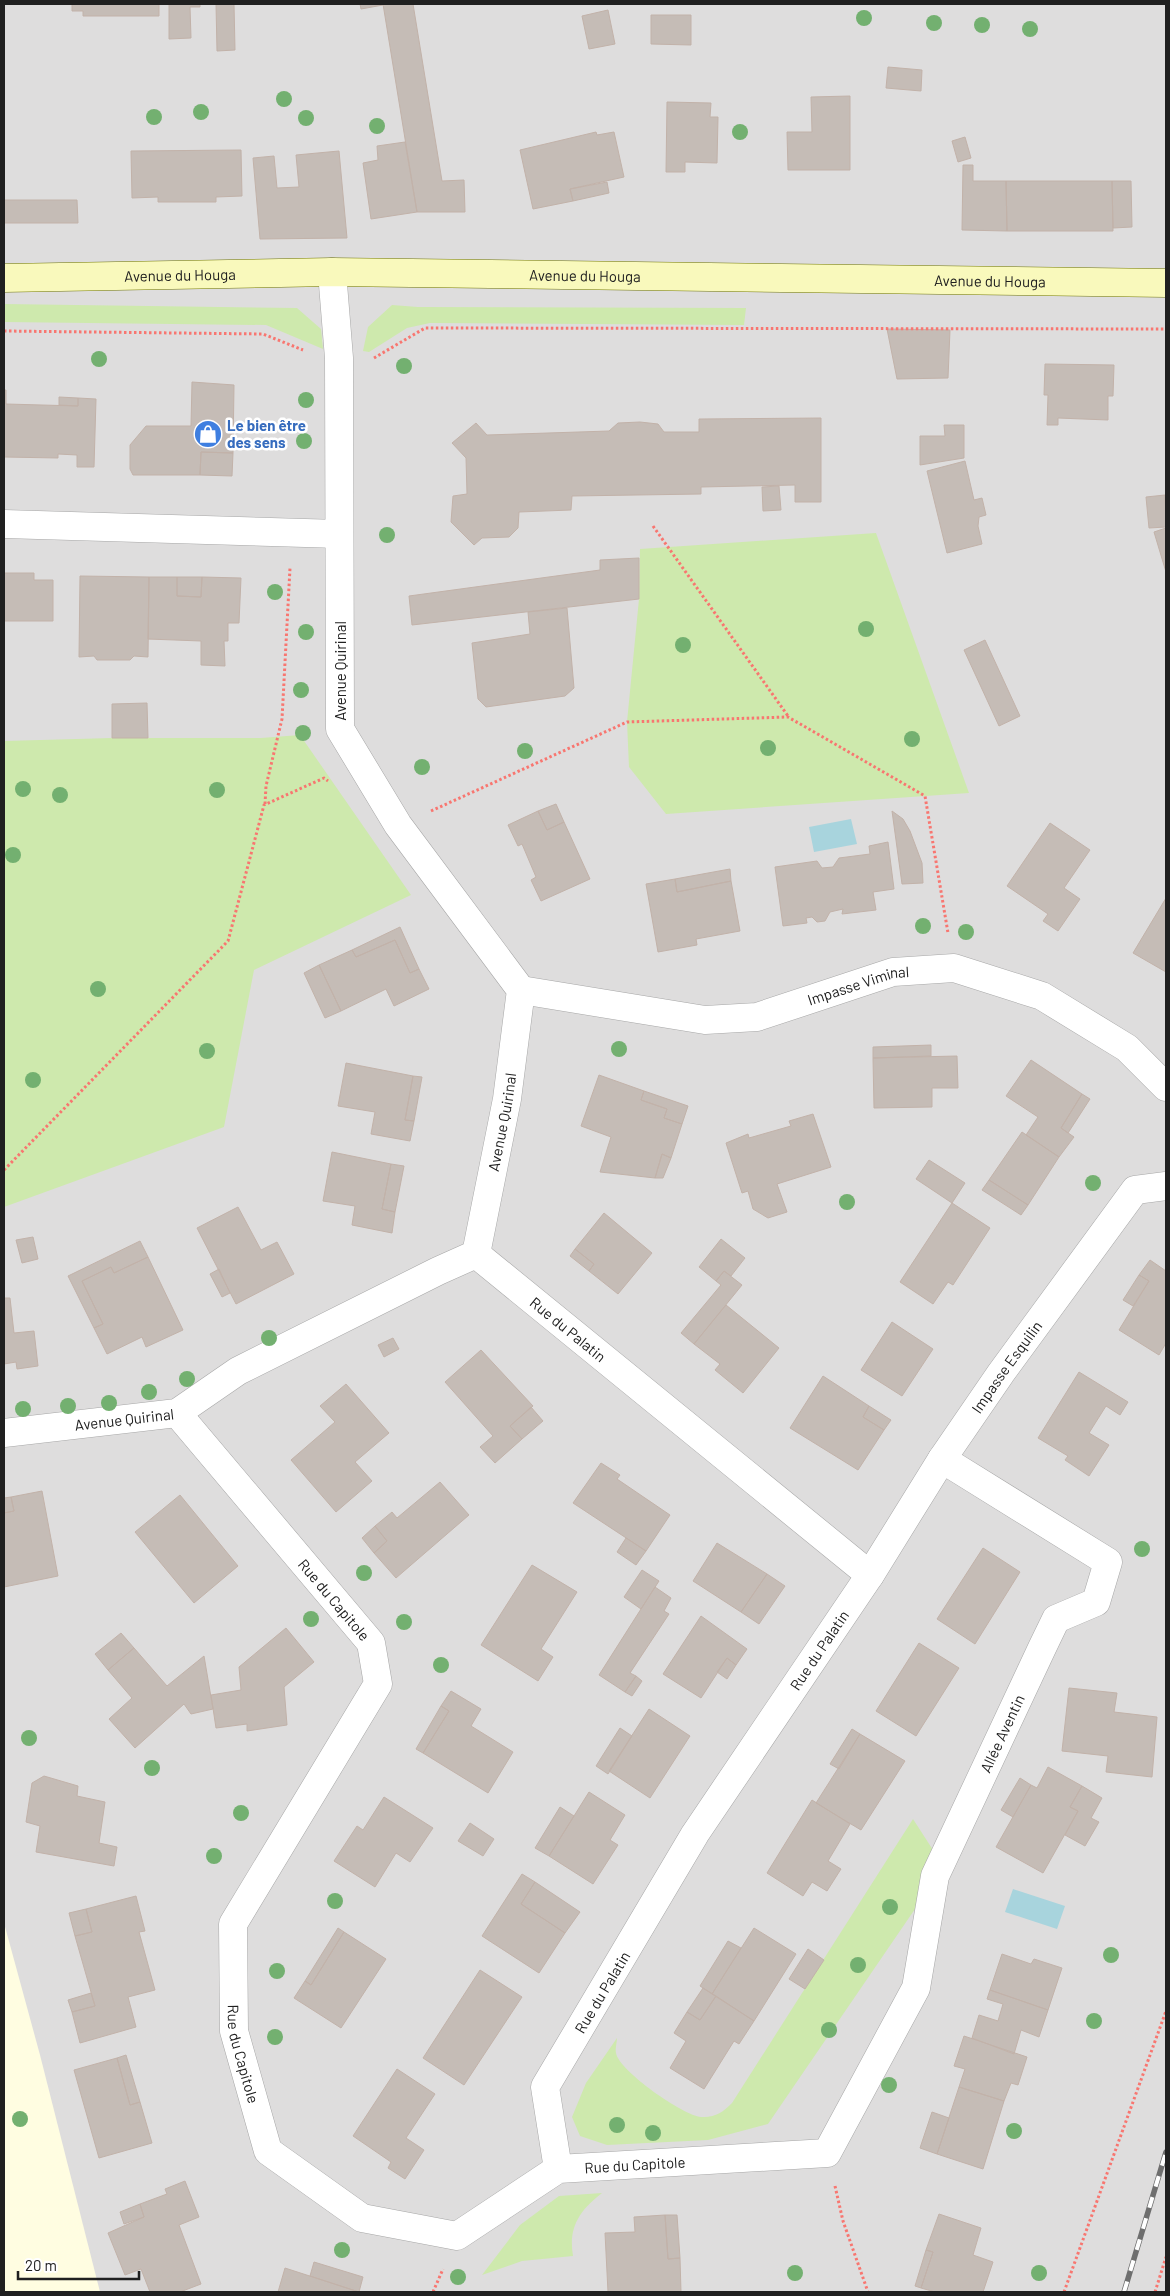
<svg xmlns="http://www.w3.org/2000/svg" width="1170" height="2296" font-family="Barlow,sans-serif">
  <style>
    .residential { fill: #dedddd }
    .education { fill: #fffde1 }
    .grass { fill: #cee9ad }
    .water { fill: #a8d4dd }
    .building { fill: #c5bcb6; stroke: #c2b2a9 }
    .lines { fill: none; stroke-linecap: round; stroke-linejoin: round }
    .street-casing { stroke: #a7a7a7; stroke-width: 29 }
    .secondary-casing { stroke: #717706; stroke-width: 29 }
    .path { stroke: #f87670; stroke-width: 3; stroke-dasharray: 2.5 2.5; stroke-linecap: butt }
    .street { stroke: #fff; stroke-width: 28 }
    .secondary { stroke: #f9f9bc; stroke-width: 28 }
    .rail-casing { stroke: #6e6e6e; stroke-width: 5.5 }
    .rail { stroke: #fff; stroke-width: 4; stroke-dasharray: 11; stroke-linecap: butt }
    .tree { fill: #73b070 }
    .labels { text-anchor: middle; dominant-baseline: central; stroke-width: 5; stroke-linejoin: round; paint-order: stroke }
    .street-label { font-size: 15px; fill: #202020; stroke: #fff }
    .shop-label { font-size: 15px; font-weight: bold; fill: #366cbe; stroke: #fff; text-anchor: start }
  </style>
  <rect width="100%" height="100%" fill="#f0ece6"/>
  <path class="residential" d="M4,4H1166V2292H4Z"/>
  <path class="education" d="M4,1923L40,2055L100,2292H4Z"/>
  <path class="grass" d="M4,304L297,308L321,329L323,349L266,325L4,322Z
    M392,305L418,307L746,308L744,325L430,323L407,328L369,352L363,351L368,327Z
    M876,533L969,793L666,814L629,767L627,722L639,599L640,549Z
    M300,735L411,895L254,970L224,1127L4,1207V741L112,738H261Z
    M913,1819L933,1850L915,1909L768,2124L708,2140L607,2145L580,2136L572,2117L586,2083L617,2038C617,2042 615,2049 616,2053C619,2071 684,2116 701,2117C715,2118 723,2112 732,2103Z
    M602,2193C580,2210 568,2227 573,2256L522,2261L482,2275L520,2225L559,2196Z"/>
  <path class="water" d="M851,819L857,844L814,852L809,827Z
    M1013,1889L1065,1906L1057,1929L1005,1912Z"/>
  <path class="building" d="M72,4H159V16H83V11H72Z
    M169,4H200V7H190L191,38L169,39Z
    M216,4H234L235,50L217,51Z
    M360,4H383V5L361,9Z
    M383,4H413L442,181L464,180L465,212H417Z
    M608,10L615,44L589,49L582,16Z
    M651,15H691V45L651,44Z
    M888,67L922,70L921,91L886,88Z
    M850,96V170H788L787,132H812L811,97Z
    M667,102L711,103L710,117H718L717,163L685,162V172H666Z
    M596,132L597,135L614,132L624,177L570,189L573,201L533,209L520,150Z
    M965,137L971,158L958,162L952,141Z
    M405,142L417,212L371,219L363,163L378,160L377,146Z
    M241,150L242,196L216,197V202H158V197L132,198L131,151Z
    M339,151L347,238L260,239L253,158L274,156L277,188L299,187L296,155Z
    M963,165H973V181H1006L1007,231L962,230Z
    M1006,181H1112L1113,231H1007Z
    M1112,181H1131L1132,227L1113,228Z
    M607,182L609,193L573,201L570,189Z
    M4,200H77L78,223H4Z
    M887,329L950,330L948,378L897,379Z
    M1045,364L1114,365L1113,396H1108V420L1058,418V425H1047L1048,395H1044Z
    M192,382L234,385L233,453L201,452L200,475H133L130,469V445L146,426H191Z
    M4,390H6V404L78,406V398L96,399L94,467H77V455L58,454V458L4,457Z
    M59,397L78,398V406L59,405Z
    M821,418V502H795V485L701,487V494L572,496L571,510L519,512L518,528L509,537L482,538L474,545L451,522L453,496L467,494L466,458L452,443L476,423L487,435L609,431L618,423L640,422L658,424L664,432H699V419Z
    M944,425H964V458L920,465V436H945Z
    M201,452L233,453L232,476L200,475Z
    M965,461L974,500L982,498L986,515L979,517L978,526L982,544L947,553L927,471Z
    M779,486L781,510L763,511L762,487Z
    M1165,495L1166,527L1149,528L1146,497Z
    M1166,528V572L1154,532Z
    M639,558V599L412,625L409,596L600,570V560Z
    M4,573H34V580H53V621H4Z
    M80,576L149,577L148,657L134,656L130,660H97L94,656L79,657Z
    M149,577H177V596L201,597L202,577L241,578L239,623H228V641H224L225,666L201,665V641L148,639Z
    M177,577H202L201,597L177,596Z
    M567,608L574,688L565,696L486,707L478,699L472,643L530,634L528,612Z
    M985,640L1020,716L999,726L964,650Z
    M147,703L148,738H112V704Z
    M556,804L564,822L547,830L538,811Z
    M538,811L547,830L564,822L590,879L541,901L531,880L536,877L522,844L518,846L508,825Z
    M892,811L903,819L910,831L922,863L923,883L902,884Z
    M1050,823L1090,850L1064,888L1080,899L1058,931L1043,921L1048,914L1007,886Z
    M888,842L894,889L873,892L876,910L842,914L843,909L830,912L825,921L817,922L812,917L806,918L807,923L783,926L775,867L817,861L822,868L833,867L839,858L870,854L869,846Z
    M730,869L731,881L677,892L675,879Z
    M675,879L677,892L731,881L740,931L696,939L697,945L658,952L646,884Z
    M1166,898V972L1133,953Z
    M400,927L419,969L410,973L395,940L356,957L352,950Z
    M395,940L410,973L419,969L429,989L394,1006L386,989L341,1011L319,965L352,950L356,957Z
    M319,965L341,1011L325,1018L304,973Z
    M931,1045V1056L873,1058V1047Z
    M957,1056L958,1088H932V1107L874,1108L873,1058Z
    M1031,1060L1082,1094L1061,1128L1074,1137L1059,1157L1026,1135L1038,1117L1006,1096Z
    M346,1063L413,1076L405,1120L414,1121L410,1141L371,1134L375,1112L338,1106Z
    M599,1075L644,1091L641,1100L667,1109L664,1118L682,1124L671,1158L662,1154L655,1178L600,1172L611,1137L581,1126Z
    M413,1076L422,1077L414,1121L405,1120Z
    M644,1091L688,1106L682,1124L664,1118L667,1109L641,1100Z
    M1082,1094L1090,1099L1068,1133L1061,1128Z
    M813,1114L831,1167L777,1184L787,1212L768,1218L753,1209L748,1191L742,1193L726,1143L748,1134L749,1138L791,1126L789,1121Z
    M1022,1132L1059,1157L1028,1205L989,1180Z
    M332,1152L391,1164L382,1209L395,1212L392,1233L352,1225L355,1206L323,1201Z
    M662,1154L671,1158L663,1178H655Z
    M929,1160L965,1183L952,1203L916,1179Z
    M391,1164L404,1166L395,1212L382,1209Z
    M989,1180L1028,1205L1021,1215L982,1190Z
    M952,1203L990,1228L953,1285L948,1282L933,1304L900,1282Z
    M238,1207L261,1250L277,1242L294,1274L236,1304L197,1228Z
    M604,1213L652,1253L618,1294L589,1271L594,1264L575,1249Z
    M33,1237L38,1259L22,1263L16,1240Z
    M721,1239L745,1258L731,1276L724,1271L716,1281L699,1267Z
    M140,1241L148,1257L114,1273L111,1267L82,1281L103,1324L94,1328L68,1276Z
    M575,1249L594,1264L589,1271L570,1256Z
    M148,1257L183,1330L146,1347L142,1337L107,1354L94,1328L103,1324L82,1281L111,1267L114,1273Z
    M1150,1260L1166,1271V1343L1159,1355L1119,1330L1149,1281L1139,1275Z
    M219,1269L230,1293L222,1297L210,1274Z
    M724,1271L742,1285L694,1344L681,1333L721,1285L716,1281Z
    M1139,1275L1149,1281L1133,1306L1123,1300Z
    M4,1298H10L14,1333L34,1331L38,1366L17,1369L16,1362L4,1364Z
    M726,1305L779,1348L743,1393L715,1370L720,1364L694,1344Z
    M892,1322L933,1349L902,1396L861,1370Z
    M393,1338L399,1349L384,1357L378,1345Z
    M481,1350L533,1406L510,1426L522,1439L495,1463L480,1447L493,1436L445,1382Z
    M1079,1372L1128,1402L1120,1415L1106,1406L1089,1433L1109,1445L1089,1476L1065,1460L1068,1456L1038,1438Z
    M823,1376L869,1406L863,1417L884,1430L858,1470L790,1428Z
    M346,1384L389,1433L355,1462L372,1481L336,1512L291,1460L335,1422L320,1406Z
    M869,1406L891,1420L884,1430L863,1417Z
    M531,1407L543,1421L522,1439L510,1426Z
    M601,1463L620,1475L617,1479L670,1515L646,1551L573,1503Z
    M440,1482L469,1515L396,1578L374,1553L387,1541L375,1526L392,1512L397,1518Z
    M42,1491L58,1576L4,1587V1513L14,1511L11,1497Z
    M180,1495L238,1566L194,1603L135,1532Z
    M11,1497L14,1511L4,1513V1498Z
    M375,1526L387,1541L374,1553L362,1538Z
    M626,1538L646,1551L636,1565L617,1552Z
    M717,1543L767,1574L741,1612L693,1581Z
    M983,1548L1020,1572L975,1644L937,1619Z
    M532,1565L577,1592L541,1649L553,1657L538,1681L481,1645Z
    M642,1570L659,1581L641,1609L624,1597Z
    M767,1574L785,1586L759,1624L741,1612Z
    M655,1587L671,1598L664,1611L669,1614L630,1673L636,1676L625,1692L599,1675Z
    M701,1616L747,1649L736,1665L727,1658L701,1698L663,1674Z
    M286,1628L314,1662L284,1687L287,1725L247,1731V1724L216,1728L211,1695L241,1690L239,1667Z
    M121,1633L134,1648L108,1670L95,1654Z
    M919,1643L959,1668L916,1736L876,1711Z
    M134,1648L167,1686L204,1656L213,1709L191,1714L184,1704L135,1748L109,1719L132,1698L108,1670Z
    M727,1658L736,1665L727,1679L717,1672Z
    M636,1676L642,1681L632,1696L625,1692Z
    M1069,1688L1117,1693L1114,1712L1157,1717L1152,1777L1106,1772L1108,1756L1062,1751Z
    M451,1691L481,1709L471,1726L513,1752L488,1793L423,1753L449,1711L441,1706Z
    M441,1706L449,1711L423,1753L416,1749Z
    M649,1709L690,1736L650,1798L609,1771Z
    M620,1728L632,1736L608,1774L596,1766Z
    M852,1729L860,1734L839,1769L830,1764Z
    M860,1734L905,1761L861,1830L816,1803Z
    M1048,1767L1082,1786L1070,1807L1078,1811L1043,1873L996,1847L1031,1785L1037,1788Z
    M44,1776L78,1786L77,1796L105,1802L99,1843L117,1847L114,1866L36,1852L40,1826L26,1822L32,1783Z
    M1020,1778L1031,1785L1013,1817L1001,1810Z
    M1082,1786L1102,1798L1091,1818L1099,1822L1085,1846L1065,1835L1078,1811L1070,1807Z
    M589,1792L625,1815L610,1840L618,1845L593,1884L549,1856Z
    M384,1797L433,1828L410,1862L396,1853L375,1887L334,1861L357,1826L363,1830Z
    M812,1800L850,1824L828,1861L841,1869L827,1891L812,1882L803,1896L767,1873Z
    M560,1807L574,1816L549,1856L535,1848Z
    M470,1823L494,1839L483,1856L458,1841Z
    M522,1874L535,1882L521,1904L565,1933L539,1973L482,1936Z
    M535,1882L580,1912L565,1933L521,1904Z
    M136,1896L145,1931L139,1932L155,1990L128,1997L136,2027L80,2043L72,2012L95,2006L75,1936L92,1932L86,1909Z
    M86,1909L92,1932L75,1936L69,1913Z
    M338,1928L344,1932L311,1985L305,1981Z
    M754,1928L796,1954L754,2021L712,1994Z
    M344,1932L386,1959L341,2028L294,1998L305,1981L311,1985Z
    M728,1941L741,1948L712,1994L700,1986Z
    M808,1949L824,1960L805,1989L789,1979Z
    M1002,1954L1031,1964L1034,1959L1062,1968L1048,2010L990,1990Z
    M480,1970L522,1997L464,2085L423,2058Z
    M703,1988L716,1996L700,2020L687,2012Z
    M990,1990L1048,2010L1039,2037L1021,2030L1014,2054L972,2038L979,2015L998,2021L1003,2004L987,1999Z
    M91,1993L95,2006L72,2012L68,2000Z
    M716,1996L754,2021L739,2044L734,2041L704,2089L670,2068L686,2041L674,2033L687,2012L700,2020Z
    M964,2036L1027,2057L1018,2085L1011,2083L1004,2101L959,2087L965,2069L954,2066Z
    M126,2055L140,2102L130,2105L117,2058Z
    M117,2058L130,2105L140,2102L152,2143L99,2158L74,2070Z
    M397,2069L435,2094L406,2138L424,2150L405,2179L388,2168L391,2162L353,2136Z
    M959,2087L1004,2101L983,2169L937,2154Z
    M932,2112L949,2118L937,2154L920,2148Z
    M185,2181L199,2217L179,2225L201,2284L180,2292H150L141,2269L125,2275L108,2233L144,2217L140,2204L167,2194L165,2189Z
    M140,2204L144,2217L124,2224L120,2212Z
    M939,2214L981,2228L973,2255L993,2262L983,2292H935L921,2288L933,2252L926,2250Z
    M665,2215L668,2259L680,2258L681,2292H608L605,2233L635,2232L634,2217Z
    M665,2215H677L680,2258L668,2259Z
    M926,2250L933,2252L921,2288L915,2286Z
    M314,2262L363,2277L359,2292L310,2276Z
    M285,2268L359,2292H278Z"/>
  <g class="lines">
    <defs>
      <g id="street">
        <path d="M4,524L339,534"/>
        <path id="s1" d="M521,990L705,1020L757,1017L893,972L954,968L1042,996L1127,1048L1166,1087"/>
        <path id="s2" d="M476,1254L870,1575L695,1834L545,2087L558,2169"/>
        <path id="s3" d="M177,1413L371,1643L378,1684L233,1924L234,2031L268,2151L362,2218L457,2236L558,2169L827,2153L916,1988L935,1876L1042,1648L1056,1619L1096,1602L1108,1562L942,1459"/>
        <path id="s4" d="M4,1433L177,1413L238,1371L438,1271L476,1254L507,1099L521,990L398,825L340,729L339,358L332,272"/>
        <path id="s5" d="M870,1575L942,1459L1001,1373L1135,1190L1166,1186"/>
      </g>
      <g id="secondary">
        <path id="s6" d="M4,278L332,272L1166,283"/>
      </g>
    </defs>
    <use href="#street" class="street-casing"/>
    <use href="#secondary" class="secondary-casing"/>
    <path class="path" d="M4,331L263,334L303,350
      M374,358L425,328L1166,329
      M653,526L788,716
      M265,804L266,786L282,719L290,568
      M431,811L627,722L788,717L925,796L948,933
      M4,1170L228,941L264,805L324,778L328,781
      M835,2186L843,2221L868,2292
      M433,2292L443,2269
      M1064,2292L1166,2011
      M1155,2292L1166,2257"/>
    <use href="#street" class="street"/>
    <use href="#secondary" class="secondary"/>
    <defs>
      <path id="rail" d="M1124,2292L1166,2152"/>
    </defs>
    <use href="#rail" class="rail-casing"/>
    <use href="#rail" class="rail"/>
  </g>
  <g class="tree">
    <circle cx="864" cy="18" r="8"/>
    <circle cx="934" cy="23" r="8"/>
    <circle cx="982" cy="25" r="8"/>
    <circle cx="1030" cy="29" r="8"/>
    <circle cx="284" cy="99" r="8"/>
    <circle cx="201" cy="112" r="8"/>
    <circle cx="154" cy="117" r="8"/>
    <circle cx="306" cy="118" r="8"/>
    <circle cx="377" cy="126" r="8"/>
    <circle cx="740" cy="132" r="8"/>
    <circle cx="99" cy="359" r="8"/>
    <circle cx="404" cy="366" r="8"/>
    <circle cx="306" cy="400" r="8"/>
    <circle cx="304" cy="441" r="8"/>
    <circle cx="387" cy="535" r="8"/>
    <circle cx="275" cy="592" r="8"/>
    <circle cx="866" cy="629" r="8"/>
    <circle cx="306" cy="632" r="8"/>
    <circle cx="683" cy="645" r="8"/>
    <circle cx="301" cy="690" r="8"/>
    <circle cx="303" cy="733" r="8"/>
    <circle cx="912" cy="739" r="8"/>
    <circle cx="768" cy="748" r="8"/>
    <circle cx="525" cy="751" r="8"/>
    <circle cx="422" cy="767" r="8"/>
    <circle cx="23" cy="789" r="8"/>
    <circle cx="217" cy="790" r="8"/>
    <circle cx="60" cy="795" r="8"/>
    <circle cx="13" cy="855" r="8"/>
    <circle cx="923" cy="926" r="8"/>
    <circle cx="966" cy="932" r="8"/>
    <circle cx="98" cy="989" r="8"/>
    <circle cx="619" cy="1049" r="8"/>
    <circle cx="207" cy="1051" r="8"/>
    <circle cx="33" cy="1080" r="8"/>
    <circle cx="1093" cy="1183" r="8"/>
    <circle cx="847" cy="1202" r="8"/>
    <circle cx="269" cy="1338" r="8"/>
    <circle cx="187" cy="1379" r="8"/>
    <circle cx="149" cy="1392" r="8"/>
    <circle cx="109" cy="1403" r="8"/>
    <circle cx="68" cy="1406" r="8"/>
    <circle cx="23" cy="1409" r="8"/>
    <circle cx="1142" cy="1549" r="8"/>
    <circle cx="364" cy="1573" r="8"/>
    <circle cx="311" cy="1619" r="8"/>
    <circle cx="404" cy="1622" r="8"/>
    <circle cx="441" cy="1665" r="8"/>
    <circle cx="29" cy="1738" r="8"/>
    <circle cx="152" cy="1768" r="8"/>
    <circle cx="241" cy="1813" r="8"/>
    <circle cx="214" cy="1856" r="8"/>
    <circle cx="335" cy="1901" r="8"/>
    <circle cx="890" cy="1907" r="8"/>
    <circle cx="1111" cy="1955" r="8"/>
    <circle cx="858" cy="1965" r="8"/>
    <circle cx="277" cy="1971" r="8"/>
    <circle cx="1094" cy="2021" r="8"/>
    <circle cx="829" cy="2030" r="8"/>
    <circle cx="275" cy="2037" r="8"/>
    <circle cx="889" cy="2085" r="8"/>
    <circle cx="20" cy="2119" r="8"/>
    <circle cx="617" cy="2125" r="8"/>
    <circle cx="1014" cy="2131" r="8"/>
    <circle cx="653" cy="2133" r="8"/>
    <circle cx="342" cy="2250" r="8"/>
    <circle cx="795" cy="2273" r="8"/>
    <circle cx="1039" cy="2273" r="8"/>
    <circle cx="458" cy="2277" r="8"/>
  </g>
  <defs>
    <symbol id="shop-disc" viewBox="-11 -11 22 22"><circle r="9.5" fill="#3f7fe0" stroke="#fff"/><path d="M-5-2.5h2.3a2.7 3.5 0 0 1 5.4 0H5L5.5 6h-11ZM-1.5-2.5h3a1.5 2.3 0 0 0-3 0Z" fill="#fff"/></symbol>
  </defs>
  <g fill-rule="evenodd">
    <use href="#shop-disc" x="192" y="418" width="32" height="32"/>
  </g>
  <g class="labels">
    <g class="street-label">
      <text stroke="none"><textPath href="#s6" startOffset="176">Avenue du Houga</textPath></text>
      <text stroke="none"><textPath href="#s6" startOffset="581">Avenue du Houga</textPath></text>
      <text stroke="none"><textPath href="#s6" startOffset="986">Avenue du Houga</textPath></text>
      <text transform="translate(340 671) rotate(-90)">Avenue Quirinal</text>
      <text stroke="none"><textPath href="#s1" startOffset="345">Impasse Viminal</textPath></text>
      <text stroke="none"><textPath href="#s4" startOffset="648">Avenue Quirinal</textPath></text>
      <text stroke="none"><textPath href="#s2" startOffset="119">Rue du Palatin</textPath></text>
      <text stroke="none"><textPath href="#s5" startOffset="249">Impasse Esquilin</textPath></text>
      <text stroke="none"><textPath href="#s4" startOffset="121">Avenue Quirinal</textPath></text>
      <text stroke="none"><textPath href="#s3" startOffset="244">Rue du Capitole</textPath></text>
      <text transform="translate(819 1650) rotate(-56)">Rue du Palatin</text>
      <text stroke="none"><textPath href="#s3" startOffset="1916">Allée Aventin</textPath></text>
      <text transform="translate(602 1992) rotate(-59)">Rue du Palatin</text>
      <text stroke="none"><textPath href="#s3" startOffset="754">Rue du Capitole</textPath></text>
      <text stroke="none"><textPath href="#s3" startOffset="1265">Rue du Capitole</textPath></text>
    </g>
    <g class="shop-label">
      <text x="227" y="425">Le bien être<tspan x="227" dy="17">des sens</tspan></text>
    </g>
  </g>
  <rect width="1170" height="2296" fill="none" stroke="#202020" stroke-width="10"/>
  <path d="M18 2271v8h121v-8" fill="none" stroke="#202020" stroke-width="2.5"/>
  <text x="25" y="2271" font-size="15" fill="#202020" stroke="#ffffff" stroke-width="4" paint-order="stroke">20 m</text>
</svg>
